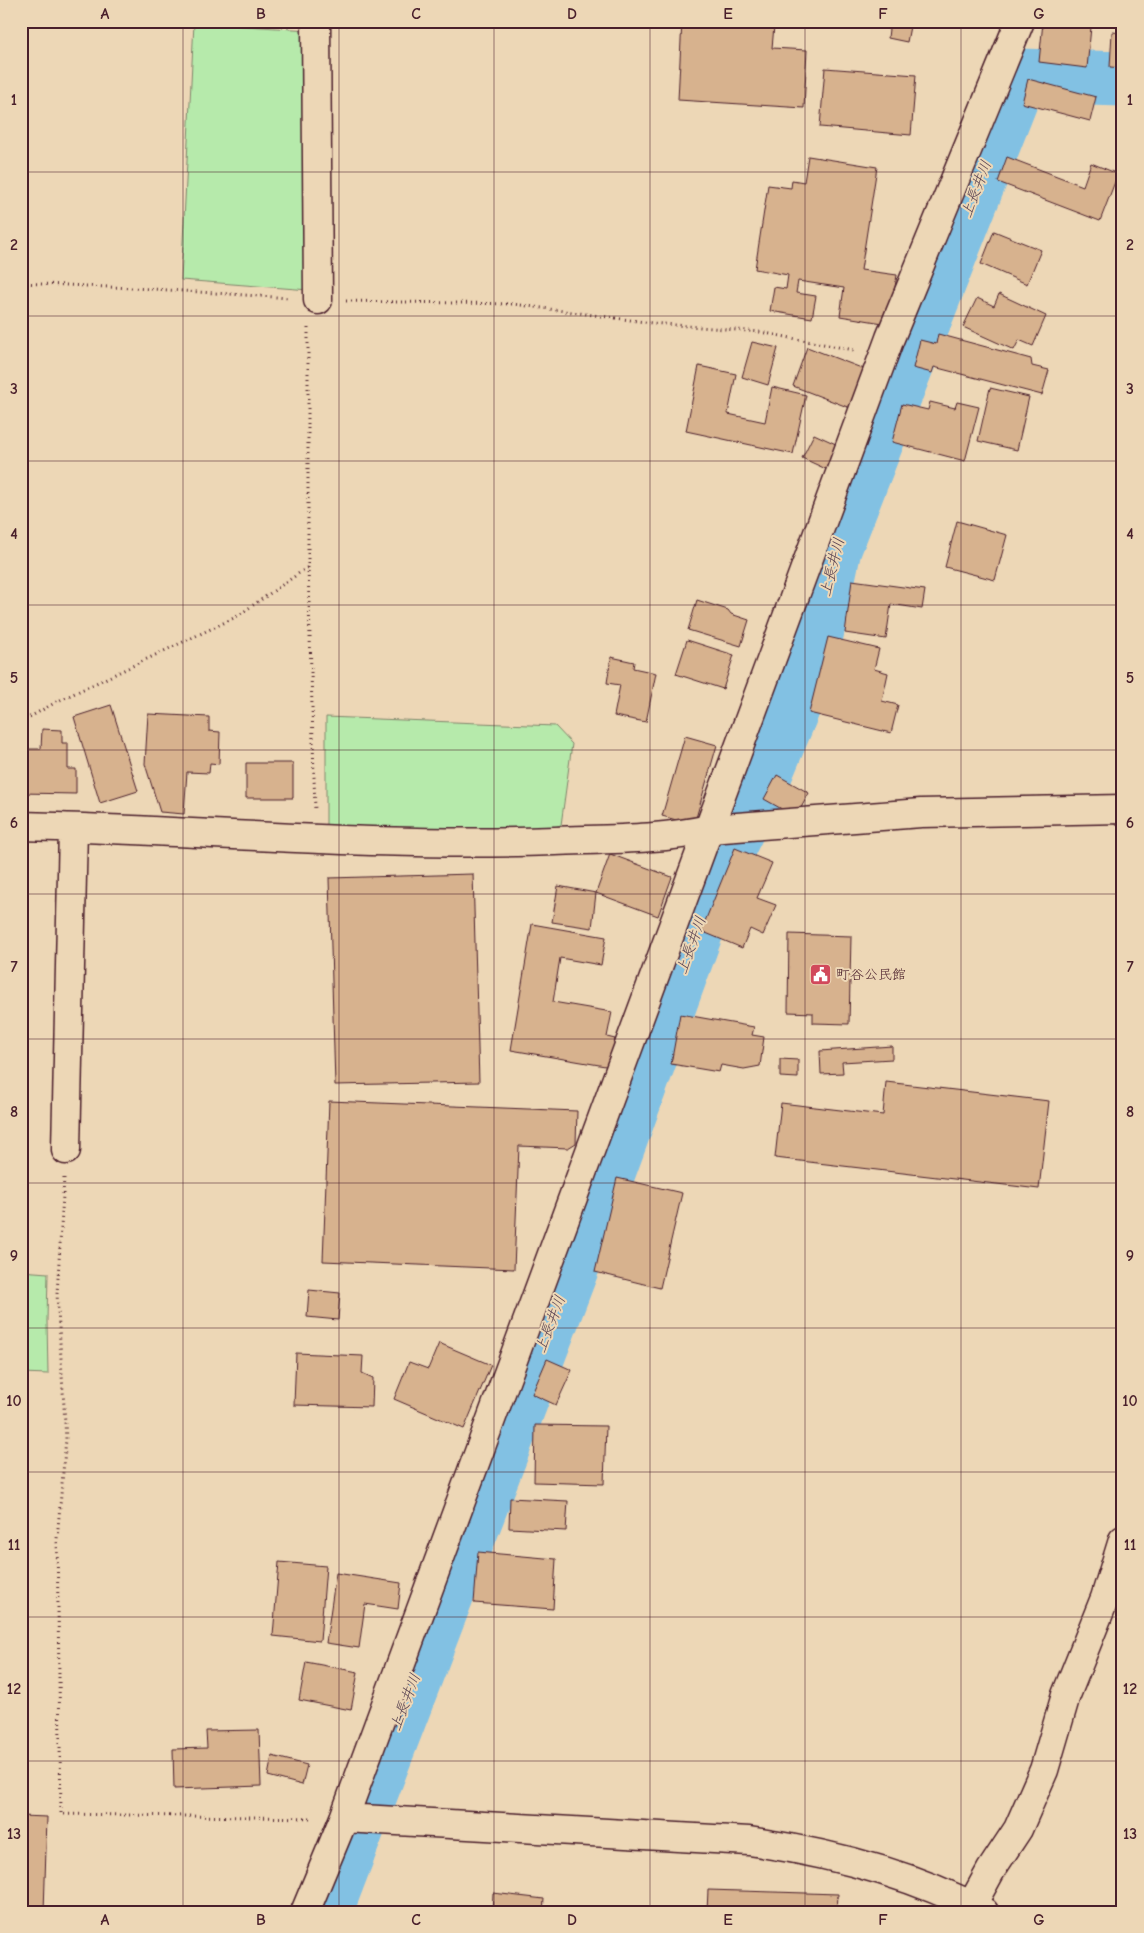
<svg xmlns="http://www.w3.org/2000/svg" width="1144" height="1933" font-family="'Comic Neue','Klee One',sans-serif">
  <style>
    .green { fill: #b6eaab; stroke: #80846b }
    .lines { fill: none; stroke-linecap: round; stroke-linejoin: round }
    .river { stroke: #82c1e3; stroke-width: 55 }
    .building { fill: #d7b28e; stroke: #4a1f2b }
    .street-casing { stroke: #4a1f2b; stroke-width: 31 }
    .secondary-casing { stroke: #4a1f2b; stroke-width: 31 }
    .path { stroke: #4a1f2b; stroke-width: 3; stroke-dasharray: 1 4; stroke-linecap: butt }
    .street { stroke: #edd7b6; stroke-width: 28 }
    .secondary { stroke: #edd7b6; stroke-width: 28 }
    .grid { fill: none; stroke: #4a1f2b; stroke-width: 1; stroke-opacity: 0.55 }
    .labels { text-anchor: middle; dominant-baseline: central; stroke-width: 4; stroke-linejoin: round; paint-order: stroke }
    .poi-label { font-size: 14px; fill: #4a1f2b; stroke: #edd7b6; text-anchor: start }
    .water-label { font-size: 15px; font-style: italic; fill: #553f50; stroke: #edd7b6 }
    .neatline { fill: none; stroke: #4a1f2b; stroke-width: 2 }
    .grid-label { font-size: 16px; text-anchor: middle; font-weight: bold; fill: #4a1f2b }
  </style>
  <rect width="100%" height="100%" fill="#edd7b6"/>
  <filter id="ink" filterUnits="userSpaceOnUse"><feTurbulence type="fractalNoise" baseFrequency=".02" numOctaves="2"/><feDisplacementMap in="SourceGraphic" scale="10" xChannelSelector="R" yChannelSelector="G"/><feConvolveMatrix kernelMatrix="1 2 1 2 8 2 1 2 1" color-interpolation-filters="sRGB"/></filter>
  <g filter="url(#ink)">
    <path class="green" d="M194,23L310,30L309,290L181,280Z
      M326,717L555,726L572,744L561,825L537,832L326,828Z
      M21,1271L48,1273L47,1321L48,1374L21,1373Z"/>
    <g class="lines">
      <path class="river" d="M325,1912L610,1167L723,857L765,774L809,668L834,549L1020,76L1123,79"/>
    </g>
    <path class="building" d="M682,21L774,26L772,48L807,50L804,108L678,100Z
      M874,21H911L907,42L888,38L889,29L874,26Z
      M1043,22L1091,27L1087,68L1039,62Z
      M1112,32L1123,33V68L1110,67Z
      M825,68L916,75L911,135L820,127Z
      M1028,79L1096,97L1090,121L1022,103Z
      M808,156L877,167L861,270L897,275L889,324L840,316L844,288L798,281L796,293L816,296L812,318L770,311L774,287L786,289L788,275L755,269L768,185L791,188L792,180L804,182Z
      M1007,157L1083,186L1091,163L1118,174L1100,221L998,182Z
      M994,231L1041,250L1027,284L981,264Z
      M999,294L1046,316L1033,346L1019,340L1014,350L963,327L977,298L994,306Z
      M938,334L1031,359L1032,366L1049,370L1042,395L934,367L932,373L913,368L920,340L936,344Z
      M752,342L778,348L768,385L742,377Z
      M807,347L864,369L850,408L793,386Z
      M699,366L736,374L728,414L765,422L772,387L806,395L793,454L686,431Z
      M990,388L1029,397L1017,450L978,441Z
      M930,402L955,408L957,402L979,407L965,461L892,442L902,404L928,410Z
      M814,434L838,445L826,469L802,458Z
      M957,521L1007,535L995,580L945,567Z
      M852,580L925,590L922,609L891,604L886,639L845,633Z
      M697,600L728,610L731,614L749,620L741,646L688,630Z
      M828,637L879,649L874,669L888,673L882,701L898,705L891,733L809,713Z
      M687,640L734,655L723,689L676,674Z
      M611,657L634,662L633,668L656,673L646,722L614,716L620,685L607,683Z
      M111,705L138,791L100,803L74,717Z
      M148,714L209,717V731L220,732L219,764L210,763L209,773L187,772L184,814L160,812L145,764Z
      M42,729L62,730V743H68V769H76V794L21,793V749H41Z
      M685,736L717,745L694,825L662,816Z
      M246,763H293V798H246Z
      M777,775L809,793L796,817L764,799Z
      M735,848L772,863L757,898L776,905L763,935L750,929L742,948L701,931Z
      M610,854L672,877L658,916L596,893Z
      M473,874L479,1082L335,1085L329,878Z
      M558,886L596,893L592,928L552,922Z
      M532,924L606,937L601,965L560,958L553,1002L612,1012L607,1037L615,1039L611,1067L511,1050Z
      M789,934L851,936L849,1024L813,1023V1013L788,1012Z
      M680,1014L754,1027L752,1035L764,1037L760,1066L744,1069L721,1065L719,1072L671,1064Z
      M892,1046V1059L842,1062L843,1073L821,1074L820,1051Z
      M780,1059L798,1060V1078L780,1077Z
      M886,1082L1049,1101L1039,1189L775,1158L781,1103L883,1115Z
      M329,1101L577,1111L576,1143L568,1148L519,1146L514,1269L323,1261Z
      M617,1178L682,1193L660,1288L595,1272Z
      M309,1290L340,1293L338,1320L307,1317Z
      M439,1343L491,1365L464,1429L394,1399L409,1362L428,1369Z
      M296,1353L363,1356L362,1373L373,1378L372,1407L294,1405Z
      M547,1359L572,1370L556,1405L532,1394Z
      M535,1425L606,1426L604,1484L534,1482Z
      M510,1498L568,1501L566,1531L509,1528Z
      M478,1552L556,1559L553,1609L474,1603Z
      M279,1562L326,1566L320,1641L273,1636Z
      M336,1573L401,1583L398,1609L365,1604L359,1648L326,1643Z
      M306,1662L358,1672L351,1710L299,1700Z
      M259,1730L261,1786L174,1789L173,1749L207,1748L206,1731Z
      M272,1756L307,1765L302,1785L268,1776Z
      M21,1816L47,1817L44,1912H21Z
      M708,1890L838,1894L837,1912H707Z
      M493,1893L544,1899L543,1912H492Z"/>
    <g class="lines">
      <defs>
        <path id="street" d="M316,21L318,300
          M21,826C199,830 377,848 555,841C607,839 659,840 710,829L921,813L1123,809
          M66,1150L73,828
          M968,1912L991,1870L1018,1829L1044,1770L1066,1695L1105,1598L1123,1540"/>
        <path id="secondary" d="M344,1818L749,1841C830,1853 911,1873 984,1912
          M305,1912L344,1818L890,338L1020,21"/>
      </defs>
      <use href="#street" class="street-casing"/>
      <use href="#secondary" class="secondary-casing"/>
      <path class="path" d="M21,283L153,289L290,298
        M346,301L513,304L652,323L760,332L854,350
        M308,567L315,811
        M21,722L58,701L236,617L308,567V327
        M64,1178L57,1294L66,1439L57,1539L61,1814L313,1818"/>
      <use href="#street" class="street"/>
      <use href="#secondary" class="secondary"/>
    </g>
  </g>
  <path class="grid" d="M183,21V1912M339,21V1912M494,21V1912M650,21V1912M805,21V1912M961,21V1912M21,172H1123M21,316H1123M21,461H1123M21,605H1123M21,750H1123M21,894H1123M21,1039H1123M21,1183H1123M21,1328H1123M21,1472H1123M21,1617H1123M21,1761H1123"/>
  <defs>
    <symbol id="civic-square" viewBox="-11 -11 22 22"><rect x="-9" y="-9" width="18" height="18" rx="4" fill="#d1495b" stroke="#edd7b6"/><path d="M-.6-6.5H3V-4.5H.6V-3L4-1V1h2V6H-6V1h2V-1L-.6-3ZM-1.2 2.5V6h2.4V2.5Z" fill="#fff"/></symbol>
  </defs>
  <g fill-rule="evenodd">
    <use href="#civic-square" x="808" y="962" width="25" height="25"/>
  </g>
  <g class="labels">
    <g class="poi-label">
      <text x="836" y="974">町谷公民館</text>
    </g>
    <g class="water-label">
      <text transform="translate(976 189) rotate(-69)">上長井川</text>
      <text transform="translate(832 567) rotate(-76)">上長井川</text>
      <text transform="translate(691 945) rotate(-70)">上長井川</text>
      <text transform="translate(550 1324) rotate(-69)">上長井川</text>
      <text transform="translate(405 1702) rotate(-69)">上長井川</text>
    </g>
  </g>
  <rect width="1144" height="1933" fill="none" stroke="#edd7b6" stroke-width="55"/>
  <rect x="28" y="28" width="1088" height="1878" class="neatline"/>
  <g class="grid-label">
    <text x="105" y="19">A</text>
    <text x="261" y="19">B</text>
    <text x="416" y="19">C</text>
    <text x="572" y="19">D</text>
    <text x="728" y="19">E</text>
    <text x="883" y="19">F</text>
    <text x="1039" y="19">G</text>
    <text x="14" y="105">1</text>
    <text x="1130" y="105">1</text>
    <text x="14" y="250">2</text>
    <text x="1130" y="250">2</text>
    <text x="14" y="394">3</text>
    <text x="1130" y="394">3</text>
    <text x="14" y="539">4</text>
    <text x="1130" y="539">4</text>
    <text x="14" y="683">5</text>
    <text x="1130" y="683">5</text>
    <text x="14" y="828">6</text>
    <text x="1130" y="828">6</text>
    <text x="14" y="972">7</text>
    <text x="1130" y="972">7</text>
    <text x="14" y="1117">8</text>
    <text x="1130" y="1117">8</text>
    <text x="14" y="1261">9</text>
    <text x="1130" y="1261">9</text>
    <text x="14" y="1406">10</text>
    <text x="1130" y="1406">10</text>
    <text x="14" y="1550">11</text>
    <text x="1130" y="1550">11</text>
    <text x="14" y="1694">12</text>
    <text x="1130" y="1694">12</text>
    <text x="14" y="1839">13</text>
    <text x="1130" y="1839">13</text>
    <text x="105" y="1925">A</text>
    <text x="261" y="1925">B</text>
    <text x="416" y="1925">C</text>
    <text x="572" y="1925">D</text>
    <text x="728" y="1925">E</text>
    <text x="883" y="1925">F</text>
    <text x="1039" y="1925">G</text>
  </g>
</svg>
